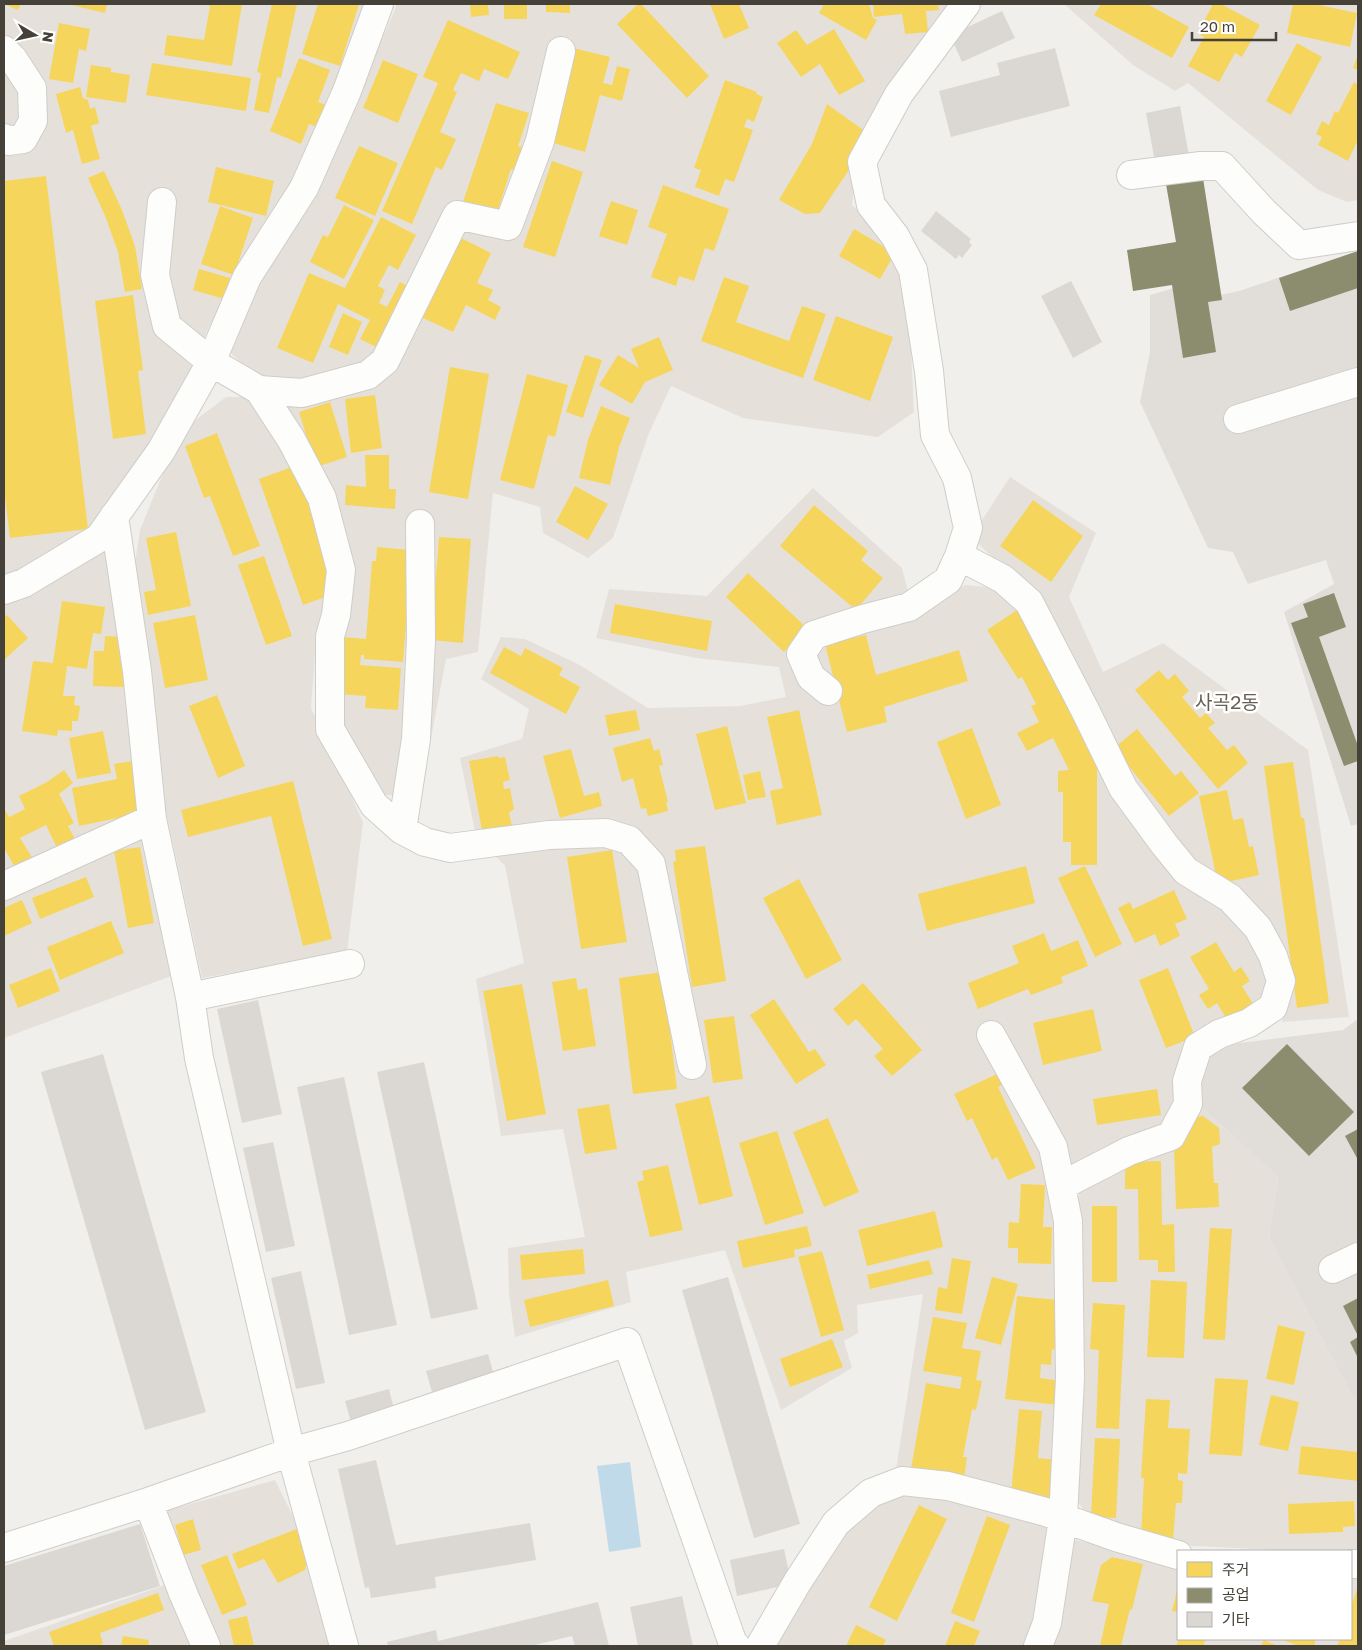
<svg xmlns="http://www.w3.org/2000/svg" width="1362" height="1650" font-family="'Golos Text','Noto Sans KR',sans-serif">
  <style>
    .residential { fill: #e5e1da }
    .industrial { fill: #e1deda }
    .water { fill: #c1daea }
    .homes { fill: #f6d55c }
    .industry { fill: #8c8c6e }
    .building { fill: #dbd8d4 }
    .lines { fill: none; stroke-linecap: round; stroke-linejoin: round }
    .minor-casing { stroke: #cfcdc9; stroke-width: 30 }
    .minor { stroke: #fdfdfc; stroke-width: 28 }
    .labels { text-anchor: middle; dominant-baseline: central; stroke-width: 5; stroke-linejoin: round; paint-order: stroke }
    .quarter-label { font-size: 19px; fill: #685e51; stroke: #fff }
  </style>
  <rect width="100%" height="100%" fill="#f1efeb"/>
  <path class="residential" d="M4,4H364L334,106L234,286L210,325L182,388L138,462L101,517L147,817L4,879Z
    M396,4H957L856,164L852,205L886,239L908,285L914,412L878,437L743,418L671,386L649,433L613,538L588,558L543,533L540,507L493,493L478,652L446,659L420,796L384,795L337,722L345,601V525L322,482L261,380L229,352L254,292L341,135L396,7Z
    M1064,4H1358V200L1347,202L1318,190L1188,83L1175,91L1133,65Z
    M226,397H247L294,454L335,563L329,623L315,654L311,708L363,822L347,952L202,978L159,779L133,576L140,530L180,432Z
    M1010,477L1096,533L1069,597L1103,672L1163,643L1308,750L1349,1017L1282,1022L1287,982L1209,881L1129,782L1041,603L971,537Z
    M813,488L902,568L914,614L965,585L986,587L1021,601L1102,760L1227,902L1275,984L1182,1080L1166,1124L1057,1181L1060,1502L896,1470L923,1294L857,1305L858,1333L844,1341L852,1368L781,1410L725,1250L626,1272L631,1302L515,1337L509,1294L508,1248L585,1237L563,1129L501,1136L476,979L524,963L505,866L476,836L460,758L522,739L529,709L481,679L501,637L525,639L578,664L648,708L740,706L786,697L779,667L696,658L596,638L609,589L707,596Z
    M143,835L174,975L4,1038V894Z
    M1196,1102L1278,1177L1269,1238L1358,1407V1554L1351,1551H1296L1173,1545L1094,1523L1077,1501L1079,1191Z
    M275,1480L311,1552L334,1646H4V1641L185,1578L162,1512Z
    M889,1495L943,1497L1015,1514L1079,1541L1165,1560L1178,1561V1639H1351V1574H1358V1646H773L828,1552L860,1520Z"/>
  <path class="industrial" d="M1358,251V824L1351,826L1284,612L1334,584L1326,560L1248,584L1233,552L1208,548L1140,402L1150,352V295L1194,282L1197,300L1239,291Z
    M1358,1019V1407L1269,1238L1278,1177L1196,1102L1199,1069L1215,1046L1343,1030Z"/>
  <path class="water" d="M630,1462L641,1547L609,1552L597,1466Z"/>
  <path class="homes" d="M4,4H21L18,10Z
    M67,4H107L105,13Z
    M204,4H242L232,66L164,55L167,35L204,40L210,6Z
    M272,4H297L281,78L277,77L269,113L254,110L261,73L257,72Z
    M318,4H359L340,66L302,54Z
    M470,4H488L489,15L471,17Z
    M504,4H527V19H504Z
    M546,4H570V13L546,12Z
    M638,4H641L709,76L687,98L617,24Z
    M710,4H739L749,28L724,39Z
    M824,4H869L873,18L877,20L866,40L819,13Z
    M873,4H938L939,10L926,11L928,32L905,34L902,14L874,17Z
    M1101,4H1147L1189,27L1172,58L1094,15Z
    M1213,4H1221L1260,25L1242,57L1235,53L1219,82L1188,66L1204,37L1198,33Z
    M1293,4H1314L1357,13L1350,47L1287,33Z
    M448,20L520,52L508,79L484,69L479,81L461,73L453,90L457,92L440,132L456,139L442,170L436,167L412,224L382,211L438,83L423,77Z
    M59,23L90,29L86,51L79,49L73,83L49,79Z
    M834,29L865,81L839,95L820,64L801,77L777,43L796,30L807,45Z
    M1297,43L1322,57L1291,115L1266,101Z
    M573,48L610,57L603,83L612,85L617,66L630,69L622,101L600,95L585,152L553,143L568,83L565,82Z
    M1358,54V70L1353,68Z
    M299,58L330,70L318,102L329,106L320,128L309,124L301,144L270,131Z
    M383,60L418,74L398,123L363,108Z
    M152,63L251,78L246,111L146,95Z
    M91,65L111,68V72L130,75L126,103L86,97Z
    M725,80L757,92L756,94L763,97L754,122L747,119L744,127L753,130L734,182L725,179L719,196L695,187L701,170L694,168Z
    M1354,82L1358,85V140L1348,161L1318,145L1322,137L1316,134L1322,121L1329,125L1335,111L1338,113Z
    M80,87L83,98L88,100L90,109L95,107L99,123L91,126L100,159L82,164L73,130L66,133L56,94Z
    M496,103L529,113L518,146L529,149L521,172L511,169L497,213L463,202Z
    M827,104L866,132L853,164L820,213L805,214L779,200L812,144Z
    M359,146L398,163L375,216L335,198Z
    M552,161L583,172L555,257L523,247Z
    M216,167L274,181L266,216L208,202Z
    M104,171L122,210L135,246L142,289L125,292L118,252L106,218L88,178Z
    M46,176L88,529L10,538L4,488V181Z
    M663,185L729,209L714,251L705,248L694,281L679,276L676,286L651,277L667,234L648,227Z
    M611,201L638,210L627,245L599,236Z
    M344,205L374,220L344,279L310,262L323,235L328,237Z
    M220,206L253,218L234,275L201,264Z
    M381,217L416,235L398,270L389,265L378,286L385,290L379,303L387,307L400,282L416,290L384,351L360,339L370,320L338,304L313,363L277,348L309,273L345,288Z
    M854,229L895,253L880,279L839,256Z
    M461,238L491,253L477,283L493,290L488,300L501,307L495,320L466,305L453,332L419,316L443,267L446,269Z
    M199,269L230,278L224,299L193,290Z
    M724,277L749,286L736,322L789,341L802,306L826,314L803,378L701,341Z
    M133,295L143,370L138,371L146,434L113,439L95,301Z
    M343,313L362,322L348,355L329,347Z
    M836,316L893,337L870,401L813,380Z
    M659,337L673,370L645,382L632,404L599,385L618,355L639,368L631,349Z
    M585,355L602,360L583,418L566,412Z
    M450,367L489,374L468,499L429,492Z
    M527,374L568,385L555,437L548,435L534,489L500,480Z
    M375,395L382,448L351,453L345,399Z
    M330,402L347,457L316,467L299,412Z
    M601,406L630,418L619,447L610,485L579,478L588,440Z
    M217,433L260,546L233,556L210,496L204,498L185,446Z
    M365,455H389V489H396L395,509L345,505L346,485L366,487Z
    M297,465L329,559L331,595L303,605L259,479Z
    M575,486L608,504L588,540L556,522Z
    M1033,500L1083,536L1051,582L1000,546Z
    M814,505L868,551L861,560L883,578L856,610L780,546Z
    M176,532L191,606L148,615L144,592L156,590L146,538Z
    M439,537L471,539L463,643L431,640Z
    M377,547L409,550L411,564L403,662L364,659V655H361L360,665L401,668L398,710L365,708L366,696L338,694L342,637L366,639L372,561H376Z
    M264,556L292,636L266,645L238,565Z
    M748,573L807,628L784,652L726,597Z
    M62,601L105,607L101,634L93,633L87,669L67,666L63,696H75L74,705L80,706L78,721H72V731L58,730L57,736L22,731L33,661L53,663Z
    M615,604L712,621L707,651L610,633Z
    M1017,610L1048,660L1097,756V865H1071V842H1063V792H1058V771L1069,770L1053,738L1027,751L1017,733L1039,722L1031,706L1036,704L1022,677L1018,679L987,630Z
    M7,615L28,638L4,660V618Z
    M195,615L208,680L165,688L153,623Z
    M866,635L876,675L959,650L968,681L884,707L887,722L847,732L825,644Z
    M105,636L125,637L124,687L93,686L94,651H104Z
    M504,647L521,656L525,648L563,668L559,675L580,687L566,714L490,673Z
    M1159,670L1168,680L1175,674L1189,691L1182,697L1200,718L1206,713L1215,723L1208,728L1227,750L1234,745L1248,763L1218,789L1135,690Z
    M217,695L245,766L218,778L189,706Z
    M636,710L640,730L609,736L605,715Z
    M799,710L822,815L777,825L770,791L783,788L767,717Z
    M727,726L746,803L715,810L696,734Z
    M972,728L1001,805L966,819L937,742Z
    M1137,729L1175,776L1181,771L1199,793L1169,816L1114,748Z
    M103,731L111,773L77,779L69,738Z
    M650,738L654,751L659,749L663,765L659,766L668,802H666L668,811L648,816L646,808L641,809L633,778L622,782L613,748Z
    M571,749L584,796L599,792L602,806L560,818L543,756Z
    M498,756L499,758L505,757L510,780L503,782L504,789L510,788L514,809L509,813L513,830L483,836L469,761Z
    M132,761L142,813L79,826L72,788L117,779L114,764Z
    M1293,762L1301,818H1304L1329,1003L1297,1008L1264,766Z
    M64,770L73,783L59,794L74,823L68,826L75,839L57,848L46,825L20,838L33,859L16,869L4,848V808L9,817L25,809L19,796L47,782Z
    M760,771L766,797L748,800L743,775Z
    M293,781L332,939L303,946L271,816L188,837L181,810Z
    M1227,790L1233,820L1243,818L1249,847L1253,846L1259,875L1218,884L1199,796Z
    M705,846L726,981L692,987L673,862L676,861L675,850Z
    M140,847L154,923L128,928L114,851Z
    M612,850L627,942L581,949L567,857Z
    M1026,866L1035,903L927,931L918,894Z
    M1085,866L1122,944L1095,957L1058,878Z
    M86,877L94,897L40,919L32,898Z
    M799,879L842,960L806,979L763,898Z
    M1174,890L1187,919L1175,924L1180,936L1160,946L1155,934L1135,943L1118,908L1130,902L1133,909Z
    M22,900L32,923L4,936V908Z
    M111,921L124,953L60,980L47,947Z
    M1044,933L1051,951L1078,940L1088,966L1061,977L1063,983L1031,995L1028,989L978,1009L968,983L1019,963L1012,946Z
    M1216,942L1234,972L1241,967L1250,981L1242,986L1255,1007L1229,1023L1217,1003L1208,1009L1199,995L1209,989L1190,957Z
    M51,968L60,991L18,1008L9,985Z
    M1168,968L1195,1037L1166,1048L1139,980Z
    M663,972L677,1089L633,1094L619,978Z
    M576,978L578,990L587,988L596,1046L563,1051L552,982Z
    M863,983L922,1050L892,1076L874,1056L883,1049L856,1019L848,1026L833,1009Z
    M522,984L546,1114L507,1121L483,991Z
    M774,999L809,1052L815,1049L826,1065L796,1084L750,1015Z
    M1093,1009L1102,1051L1043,1065L1033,1023Z
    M734,1016L743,1079L713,1083L704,1020Z
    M997,1074L1002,1085L998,1087L1036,1168L1008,1180L997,1157L992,1160L972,1118L967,1121L954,1094Z
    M1157,1089L1161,1115L1097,1125L1093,1099Z
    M709,1096L733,1196L699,1205L675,1104Z
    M609,1104L617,1149L585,1154L577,1109Z
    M1203,1116L1219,1128L1220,1144L1212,1147L1214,1183H1218L1219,1207L1176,1209L1174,1145L1193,1117Z
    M828,1118L859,1192L824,1207L793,1132Z
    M777,1131L804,1213L765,1225L739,1143Z
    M1161,1161L1162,1225L1174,1224L1175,1272H1158V1260H1139L1138,1189H1125V1162Z
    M668,1165L683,1230L650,1237L637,1182L644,1180L642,1171Z
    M1021,1184L1045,1185L1043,1227H1052L1051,1264L1018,1263V1248H1008L1009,1222L1019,1223Z
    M1092,1206H1117V1282H1092Z
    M935,1211L943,1247L867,1266L858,1230Z
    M807,1226L812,1246L794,1250L795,1257L743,1268L737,1241Z
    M1210,1228L1232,1229L1225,1340L1203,1339Z
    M583,1249L585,1274L522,1280L520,1255Z
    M822,1251L844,1330L821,1337L798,1257Z
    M952,1258L971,1261L962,1314L935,1310L938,1287L947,1289Z
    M929,1260L933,1274L870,1289L867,1275Z
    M992,1277L1018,1284L1001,1345L975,1338Z
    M608,1280L614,1306L530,1327L524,1300Z
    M1151,1280L1187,1282L1184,1358L1147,1357Z
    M1017,1296L1058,1300L1057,1350L1052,1349L1051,1365L1041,1364L1040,1378L1061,1381L1058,1405L1005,1399Z
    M1093,1303L1125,1305L1119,1429L1096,1428L1099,1350L1090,1349Z
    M933,1317L967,1323L962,1348L981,1351L976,1380L982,1381L976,1410L972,1409L963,1457H967L964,1479L911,1469L926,1383L960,1389L962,1377L923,1371Z
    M1278,1325L1305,1332L1294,1385L1266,1379Z
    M832,1339L843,1367L790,1387L780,1359Z
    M1215,1378L1248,1380L1242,1456L1209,1454Z
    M1271,1395L1299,1402L1288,1451L1259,1445Z
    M1146,1399L1170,1400L1168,1428L1190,1429L1187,1474L1178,1473V1480L1183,1481L1182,1503H1176L1173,1540L1141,1538L1144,1478H1141Z
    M1019,1409L1042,1411L1038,1458L1057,1460L1053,1499L1011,1495Z
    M1095,1438L1120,1439L1116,1518L1091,1517Z
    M1301,1446L1358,1452V1481L1298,1474Z
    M1354,1501L1355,1526L1343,1527V1532L1289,1534L1288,1504Z
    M919,1505L947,1519L897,1621L869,1607Z
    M987,1516L1010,1525L974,1622L951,1613Z
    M193,1519L201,1550L183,1555L175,1525Z
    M297,1529L309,1553L305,1570L278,1583L264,1559L238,1569L232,1554Z
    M227,1555L247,1605L222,1615L201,1565Z
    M1112,1557L1143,1564L1132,1610L1130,1609L1121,1646H1100L1109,1604L1092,1601L1101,1565Z
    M1178,1586V1612L1172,1611Z
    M1358,1586V1646H1337L1340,1639H1351V1607Z
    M158,1593L164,1610L100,1633L103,1644L98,1646H54L49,1632Z
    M247,1616L254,1646H234L228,1620Z
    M955,1621L980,1631L974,1646H945Z
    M856,1625L886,1640L883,1646H846Z
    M123,1636L149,1640L148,1646H121Z
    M1179,1639H1206L1203,1646H1176Z
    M1283,1639H1316L1314,1646H1299L1283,1640Z
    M1264,1640L1278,1646H1261Z"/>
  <path class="industry" d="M1203,178L1222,300L1208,302L1216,352L1183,358L1172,285L1133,291L1127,250L1176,242L1166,184Z
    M1358,251V288L1290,311L1279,278Z
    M1334,593L1346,627L1319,637L1358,746V761L1344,766L1291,623L1308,617L1303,604Z
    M1287,1044L1354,1112L1309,1156L1242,1088Z
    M1358,1129V1160L1345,1136Z
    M1358,1298V1336L1343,1306Z
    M1358,1337V1358L1350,1342Z"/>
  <path class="building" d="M1002,11L1015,38L962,62L950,35Z
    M1055,48L1070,106L951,137L939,91L1000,75L997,63Z
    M1180,106L1189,156L1155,162L1146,113Z
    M936,211L971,239L969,242L972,245L962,258L959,255L956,259L921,231Z
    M1071,281L1102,342L1073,358L1041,296Z
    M258,1000L282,1114L242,1123L217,1009Z
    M103,1054L206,1412L145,1430L41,1072Z
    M424,1062L478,1309L431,1319L377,1072Z
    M344,1077L397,1325L349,1335L297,1087Z
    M273,1142L295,1246L266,1252L243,1148Z
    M301,1271L325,1383L296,1389L271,1278Z
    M728,1277L800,1524L754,1538L682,1290Z
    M488,1354L494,1375L432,1392L426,1371Z
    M389,1389L394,1409L351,1422L345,1401Z
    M376,1460L396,1545L530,1523L536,1560L435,1577L436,1588L371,1598L369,1587L365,1588L338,1469Z
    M140,1524L160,1586L4,1635V1566Z
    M784,1549L789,1572L777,1587L737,1596L730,1560Z
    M682,1596L693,1646H638L630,1607Z
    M598,1602L609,1646H575L572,1636L531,1646H388L387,1642L436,1630L438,1641Z"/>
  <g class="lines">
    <defs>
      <path id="minor" d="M4,50L13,59L32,88L33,121L23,139L8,141L4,138
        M1131,175L1201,166H1222L1264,212L1299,245L1358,236
        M162,202L155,275L167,326L211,362L259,390L302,393L368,375L385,361L457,215L508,226L540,141L561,51
        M259,390L291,439L322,498L341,570L336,615L330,636V729L374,805L402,830L425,842L450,848L549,835L606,833L629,840L651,864L692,1065
        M1238,419L1358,382
        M114,516L137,671L152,819L190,997L199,1058L291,1452L344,1646
        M959,556L1003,579L1029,602L1085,710L1123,788L1164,844L1186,871L1230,898L1258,928L1273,956L1281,981L1273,1007L1249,1023L1219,1034L1198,1047L1187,1081L1188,1104L1171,1136L1129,1151L1061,1186
        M4,590L24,583L99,538L161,451L211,362L247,277L304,188L347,91L379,4
        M828,691L811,677L801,654L814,635L863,619L909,607L948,580L959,556L968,528L957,478L935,435L929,371L913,270L895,236L871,205L862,162L899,94L966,4
        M402,830L416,739L421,641L420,524
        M4,886L152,819
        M190,997L350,964
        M991,1035L1053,1147L1068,1221L1070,1378L1063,1519L1047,1623L1038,1646
        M1333,1269L1358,1257
        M148,1502L183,1593L206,1646
        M4,1548L148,1502L291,1452L348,1436L627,1342L732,1641L736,1646
        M1351,1564H1358
        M760,1646L798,1581L836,1523L871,1493L902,1481L948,1486L1046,1512L1116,1537L1178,1555"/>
    </defs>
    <use href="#minor" class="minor-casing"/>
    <use href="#minor" class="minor"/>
  </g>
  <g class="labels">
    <g class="quarter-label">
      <text x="1227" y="701">사곡2동</text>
    </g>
  </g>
  <rect width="1362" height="1650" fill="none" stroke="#464138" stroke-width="10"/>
  <rect x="1177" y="1550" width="175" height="90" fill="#ffffff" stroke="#b5b3af"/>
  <rect x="1187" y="1562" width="25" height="15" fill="#f6d55c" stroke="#b5b3af"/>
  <text x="1222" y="1575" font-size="15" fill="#464138">주거</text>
  <rect x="1187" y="1588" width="25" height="15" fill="#8c8c6e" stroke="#b5b3af"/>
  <text x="1222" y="1600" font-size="15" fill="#464138">공업</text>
  <rect x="1187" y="1612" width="25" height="15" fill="#dbd8d4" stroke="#b5b3af"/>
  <text x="1222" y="1625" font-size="15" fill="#464138">기타</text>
  <g transform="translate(35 35) rotate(99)" stroke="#ffffff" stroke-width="4" paint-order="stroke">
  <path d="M0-4L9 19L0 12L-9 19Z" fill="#464138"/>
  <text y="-8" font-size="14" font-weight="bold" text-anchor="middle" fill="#464138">N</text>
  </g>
  <path d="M1192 32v8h84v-8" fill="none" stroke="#464138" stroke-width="2.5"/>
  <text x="1200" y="32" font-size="15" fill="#464138" stroke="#ffffff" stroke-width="4" paint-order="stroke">20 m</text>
</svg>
